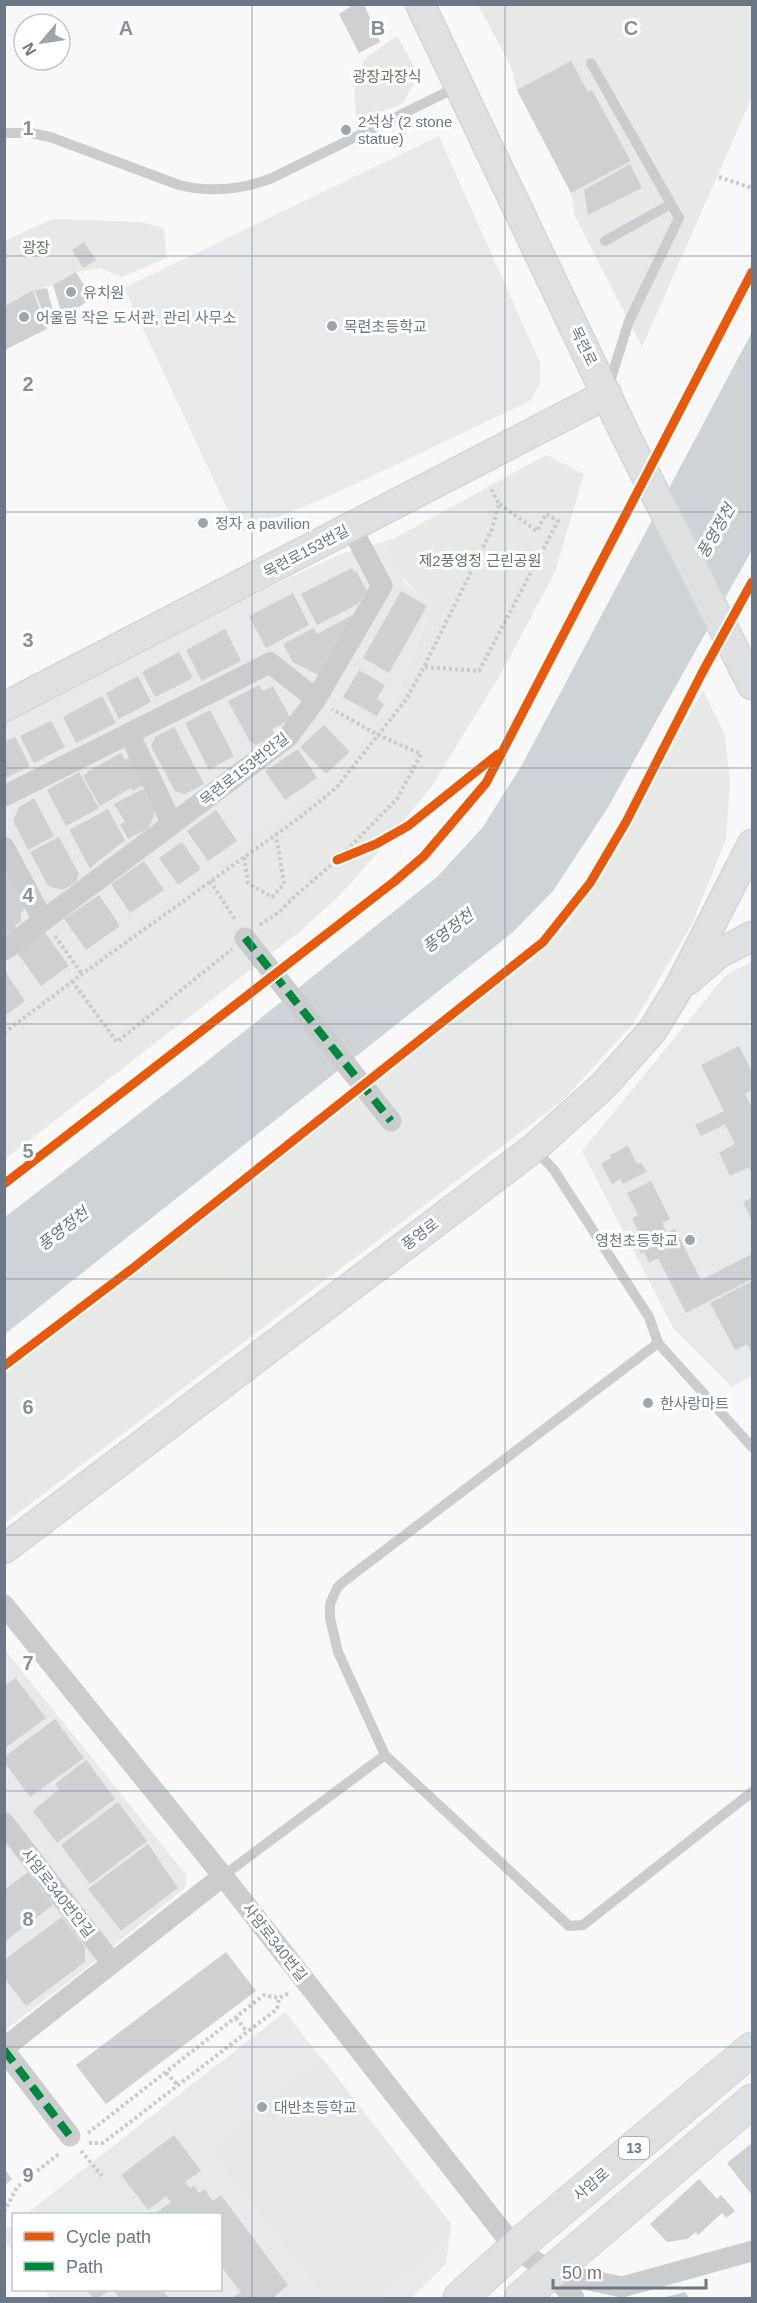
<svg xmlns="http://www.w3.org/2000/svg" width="757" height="2303" font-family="Helvetica,'Noto Sans KR',sans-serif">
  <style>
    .built { fill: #e8e9ea }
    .green { fill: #e6e9e5 }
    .water { fill: #cdd3d6 }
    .building { fill: #cfd0d2 }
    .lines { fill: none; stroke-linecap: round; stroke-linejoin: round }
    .secondary-casing { stroke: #d4d5d5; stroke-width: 31 }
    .primary-casing { stroke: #d4d5d5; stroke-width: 35 }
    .path { stroke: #c9cacb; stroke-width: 4; stroke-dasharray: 3 3; stroke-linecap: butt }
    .lane { stroke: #cbccce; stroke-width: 10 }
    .street { stroke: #cbccce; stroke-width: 21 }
    .secondary { stroke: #dfe0e1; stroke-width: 28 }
    .primary { stroke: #dfe0e1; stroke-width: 33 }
    .quiet { stroke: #00873e; stroke-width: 8; stroke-dasharray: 15 8; stroke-linecap: butt }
    .cycleway-casing { stroke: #fff; stroke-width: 13 }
    .cycleway { stroke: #e8590c; stroke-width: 9 }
    .grid { fill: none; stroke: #86909b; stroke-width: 1.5; stroke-opacity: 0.55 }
    .poi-dot { fill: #9ca4ad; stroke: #fff; stroke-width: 2 }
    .labels { text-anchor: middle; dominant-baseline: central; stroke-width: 6; stroke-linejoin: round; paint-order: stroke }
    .shield { fill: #fff; stroke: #97a0a9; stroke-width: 1.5 }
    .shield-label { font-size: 14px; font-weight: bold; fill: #6b7784 }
    .park-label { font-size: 15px; fill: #667765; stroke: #fff }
    .poi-label { font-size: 15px; fill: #6b7784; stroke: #fff; text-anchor: start }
    .street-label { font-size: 15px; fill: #6b7784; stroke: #fff }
    .water-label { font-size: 16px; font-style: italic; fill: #67777f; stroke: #fff }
    .grid-label { font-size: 20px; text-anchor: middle; font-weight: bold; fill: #86909b; stroke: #fff; stroke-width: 6; stroke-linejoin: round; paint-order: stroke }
  </style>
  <rect width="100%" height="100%" fill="#f8f8f8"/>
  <path class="built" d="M439,136L540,363V384L530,401L336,493L239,534L124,288Z
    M395,538L388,546L405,583L431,602L430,612L395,701L333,777L126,931L5,1026V722L272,586L341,554Z
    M752,961V1376L732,1387L673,1328L582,1151L725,976Z
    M5,1650L187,1876L185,1888L85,1969L5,2030Z
    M285,2012L451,2224L446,2264L411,2298H51L44,2290H220V2214H26Z
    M13,2224V2251L4,2239L5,2231Z"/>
  <path class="green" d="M478,5H752V97L642,347L575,216L571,193L517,90L511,67Z
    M397,36L419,75L403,103L357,123L354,92L364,59Z
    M53,219L141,222L164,228L167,258L121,277L101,268L76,272L53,285L33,290L5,306L4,241Z
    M546,455L584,474L555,572L503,670L432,786L374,857L339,896L298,933L5,1159V1026L126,931L333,777L395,701L430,612L431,602C409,586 394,574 388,546L395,538Z
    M703,690L725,735L730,783L726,839L692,924L632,1025L563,1100L5,1523V1372L195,1226L461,1015L526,962L567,924L601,876Z
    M322,2058L451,2224L450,2235L376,2298H327L215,2155L214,2147Z"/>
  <path class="water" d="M752,332V550L607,809L553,891L512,933L5,1334V1217L206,1062L437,877L483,827L523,763Z"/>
  <path class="building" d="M354,4H364L380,42L359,53L339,14Z
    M571,61L588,92L592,90L631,161L571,193L517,90Z
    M630,164L642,188L588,215L584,190Z
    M84,242L96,260L83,268L72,250Z
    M76,272L92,298L63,318L53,285Z
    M47,288L56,322L48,325L34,290Z
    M33,290L47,329L5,350V306Z
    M205,516L209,526L200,530L196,519Z
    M352,568L354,572L356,571L367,591L358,604L317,625L301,594Z
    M401,591L427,606L389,673L363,658Z
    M293,593L309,625L266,648L249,616Z
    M358,612L328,669L318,675L293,662L283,644L314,628L317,634Z
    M225,629L241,661L202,681L186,650Z
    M179,652L193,678L155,697L142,672Z
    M359,670L385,685L377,699L384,704L377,716L343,697Z
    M138,676L151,702L119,719L106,693Z
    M259,685L263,691L273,686L291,719L272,729L275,735L256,745L250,742L228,701Z
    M102,696L116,723L76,743L63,717Z
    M210,710L234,756L209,770L185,723Z
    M51,721L65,747L34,763L20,736Z
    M324,725L350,752L326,774L300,747Z
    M174,727L204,784L185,794L175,791L151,746L155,737Z
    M15,737L30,766L4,779V742Z
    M298,749L317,778L285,800L265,771Z
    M121,753L125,760L131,757L145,784L133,791L131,788L100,806L83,776L88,773L87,772Z
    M79,772L99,808L66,826L47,790Z
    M143,789L154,810V815L149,828L128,839L120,824L125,822L114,804Z
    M34,798L54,836L28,850L13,821L19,807Z
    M108,809L125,840L90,868L69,830Z
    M216,810L237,841L208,861L187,831Z
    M59,837L79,874L76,882L63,890L48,886L30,852Z
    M182,842L201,869L178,885L159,858Z
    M144,861L164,890L130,913L111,884Z
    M7,875L25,908L21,913V922L16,924L15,930L4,935V876Z
    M99,895L120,926L86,950L64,919Z
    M44,931L69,966L41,986L16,951Z
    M5,971L25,1001L5,1016Z
    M739,1046L752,1072V1090L745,1094L752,1107V1175L749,1167L730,1176L719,1153L735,1144L725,1124L701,1136L695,1125L724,1111L701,1065Z
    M628,1146L637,1164L641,1162L646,1172L623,1184L620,1179L612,1184L601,1164L611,1158L610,1155Z
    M651,1181L670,1219L662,1223L667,1233L675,1229L701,1280L752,1254V1279L686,1313L658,1258L649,1263L644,1252L641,1254L631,1234L638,1231L632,1218L638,1215L627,1193Z
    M752,1197V1221L743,1202Z
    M752,1281V1353L747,1344L735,1350L710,1303Z
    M16,1678L46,1718L4,1749V1686Z
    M55,1719L84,1758L30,1797L4,1762V1757Z
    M86,1760L115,1799L57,1843L33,1811L59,1789L55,1784Z
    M118,1802L147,1841L90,1884L61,1845Z
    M148,1844L178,1888L121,1931L88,1889Z
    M28,1872L53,1905L4,1942V1890Z
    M62,1917L85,1947V1962L26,2006L4,1977V1960Z
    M226,1952L256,1991L106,2104L76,2065Z
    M174,2135L201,2171L185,2182L190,2188L194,2185L199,2193L204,2189L213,2201L221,2195L288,2285L273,2298H232L241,2292L220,2265V2214H154L171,2202L166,2196L148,2210L121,2175Z
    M752,2143V2195L727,2163Z
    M5,2170L12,2179L5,2185Z
    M699,2179L717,2199L721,2195L735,2211L726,2218L722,2213L698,2235L696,2232L687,2239L667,2242L650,2224Z
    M86,2290H110L98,2298H93Z
    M113,2290H162L169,2298H120Z
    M685,2292L689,2298H662Z"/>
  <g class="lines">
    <defs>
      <path id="secondary" d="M420,4L625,434L752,685
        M4,707L607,394
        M688,980L718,954L752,936
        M4,1549L534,1148L604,1085L652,1031L678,989L752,844"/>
      <path id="primary" d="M460,2298L515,2248L752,2049
        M521,2298L752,2101"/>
    </defs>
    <use href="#secondary" class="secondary-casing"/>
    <use href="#primary" class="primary-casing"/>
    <path class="path" d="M719,177L752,188
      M425,667L479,671L558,521L546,514L537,531L499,504
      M244,857L248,883L272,897L284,884L276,835
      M210,881L236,921
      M260,925L279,912L296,895L337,860L397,799L421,754L378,735L332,709
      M55,936L82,974
      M72,981L117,1042L232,949
      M4,1033L82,974L299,818L336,788L405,701L424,667L492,529L499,504L490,487
      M236,2018L247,2032
      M166,2073L178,2085
      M88,2133L264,1995L279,1998L289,1993
      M89,2143H103L277,2009L279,1998
      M81,2151L102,2176
      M4,2212L17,2187L60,2153"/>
    <path class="lane" d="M591,63L679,218L629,321L608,388
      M4,133H31L50,137L179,185C211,193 241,190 272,178L457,87
      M605,241L671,204
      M535,1149L554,1170L649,1317L658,1343L752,1447
      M658,1343L343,1582L337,1588L330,1604V1618L338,1652L385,1755L569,1926L583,1925L752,1792
      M223,1876L385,1755"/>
    <path class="street" d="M129,733L172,824
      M4,796L270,663L316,699
      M4,847L43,920
      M245,938L391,1121
      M4,950L288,737L316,699L382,586L351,527
      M4,1605L223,1876L515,2248L551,2272L574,2298
      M4,1823L112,1963
      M4,2048L223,1876
      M4,2050L70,2136
      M551,2272L622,2287L752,2251"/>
    <use href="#secondary" class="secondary"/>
    <use href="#primary" class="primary"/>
    <path class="quiet" d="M245,938L391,1121
      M4,2050L70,2136"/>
    <defs>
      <path id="cycleway" d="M337,860L376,844L408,826L498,754
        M4,1184L395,881L424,856L486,783L752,272
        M4,1366L133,1268L543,942L590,883L626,822L702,673L752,582"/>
    </defs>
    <use href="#cycleway" class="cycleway-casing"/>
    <use href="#cycleway" class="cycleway"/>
  </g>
  <path class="grid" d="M252,4V2298M505,4V2298M4,256H752M4,512H752M4,768H752M4,1024H752M4,1279H752M4,1535H752M4,1791H752M4,2047H752"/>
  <g class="poi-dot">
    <circle cx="346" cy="130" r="6"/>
    <circle cx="71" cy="292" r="6"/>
    <circle cx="24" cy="317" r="6"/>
    <circle cx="332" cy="326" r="6"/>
    <circle cx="203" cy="523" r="6"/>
    <circle cx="690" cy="1240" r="6"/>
    <circle cx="648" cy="1403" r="6"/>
    <circle cx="262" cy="2107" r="6"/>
  </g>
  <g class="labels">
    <rect class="shield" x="619" y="2137" width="30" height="22" rx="4.5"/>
    <g class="shield-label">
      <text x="634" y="2148">13</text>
    </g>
    <g class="park-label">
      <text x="387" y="76">광장과장식</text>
      <text x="36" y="247">광장</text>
      <text x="480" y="560">제2풍영정 근린공원</text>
    </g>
    <g class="poi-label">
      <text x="358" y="121">2석상 (2 stone<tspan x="358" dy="17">statue)</tspan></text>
      <text x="83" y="292">유치원</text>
      <text x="36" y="317">어울림 작은 도서관, 관리 사무소</text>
      <text x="344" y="326">목련초등학교</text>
      <text x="215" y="523">정자 a pavilion</text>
      <text x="678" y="1240" text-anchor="end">영천초등학교</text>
      <text x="660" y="1403">한사랑마트</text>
      <text x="274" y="2107">대반초등학교</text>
    </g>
    <g class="street-label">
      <text transform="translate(584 346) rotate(64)">목련로</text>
      <text transform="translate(306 551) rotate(-28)">목련로153번길</text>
      <text transform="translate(244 769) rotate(-38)">목련로153번안길</text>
      <text transform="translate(420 1234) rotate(-37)">풍영로</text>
      <text transform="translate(58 1893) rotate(52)">사암로340번안길</text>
      <text transform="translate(275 1942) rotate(52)">사암로340번길</text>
      <text transform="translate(591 2184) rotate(-40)">사암로</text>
    </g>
    <g class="water-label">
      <text transform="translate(716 531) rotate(-60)">풍영정천</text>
      <text transform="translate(448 931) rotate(-38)">풍영정천</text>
      <text transform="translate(63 1229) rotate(-38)">풍영정천</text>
    </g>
  </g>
  <g class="grid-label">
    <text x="126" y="35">A</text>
    <text x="378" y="35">B</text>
    <text x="631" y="35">C</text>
    <text x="28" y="135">1</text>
    <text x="28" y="391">2</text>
    <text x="28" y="647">3</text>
    <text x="28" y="902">4</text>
    <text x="28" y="1158">5</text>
    <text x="28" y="1414">6</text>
    <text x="28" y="1670">7</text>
    <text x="28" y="1926">8</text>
    <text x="28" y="2182">9</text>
  </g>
  <rect width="757" height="2303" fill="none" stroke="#6b7784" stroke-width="12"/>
  <rect x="12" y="2213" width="210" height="78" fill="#ffffff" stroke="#c4c9ce" stroke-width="1.5"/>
  <rect x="24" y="2232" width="30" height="9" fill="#e8590c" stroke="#c4c9ce" stroke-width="1.5"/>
  <text x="66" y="2243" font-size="18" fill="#6b7784">Cycle path</text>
  <rect x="24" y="2262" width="30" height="9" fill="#00873e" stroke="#c4c9ce" stroke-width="1.5"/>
  <text x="66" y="2273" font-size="18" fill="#6b7784">Path</text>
  <g transform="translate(42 42) rotate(241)"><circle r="28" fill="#ffffff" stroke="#c4c9ce" stroke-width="1.5"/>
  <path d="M0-4.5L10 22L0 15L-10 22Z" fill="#9ca4ad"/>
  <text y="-9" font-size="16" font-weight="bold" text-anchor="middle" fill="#6b7784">N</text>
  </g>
  <path d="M553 2279v9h153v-9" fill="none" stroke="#6b7784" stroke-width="3"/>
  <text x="562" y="2279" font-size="18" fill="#6b7784" stroke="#ffffff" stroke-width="4.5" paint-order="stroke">50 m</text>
</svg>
